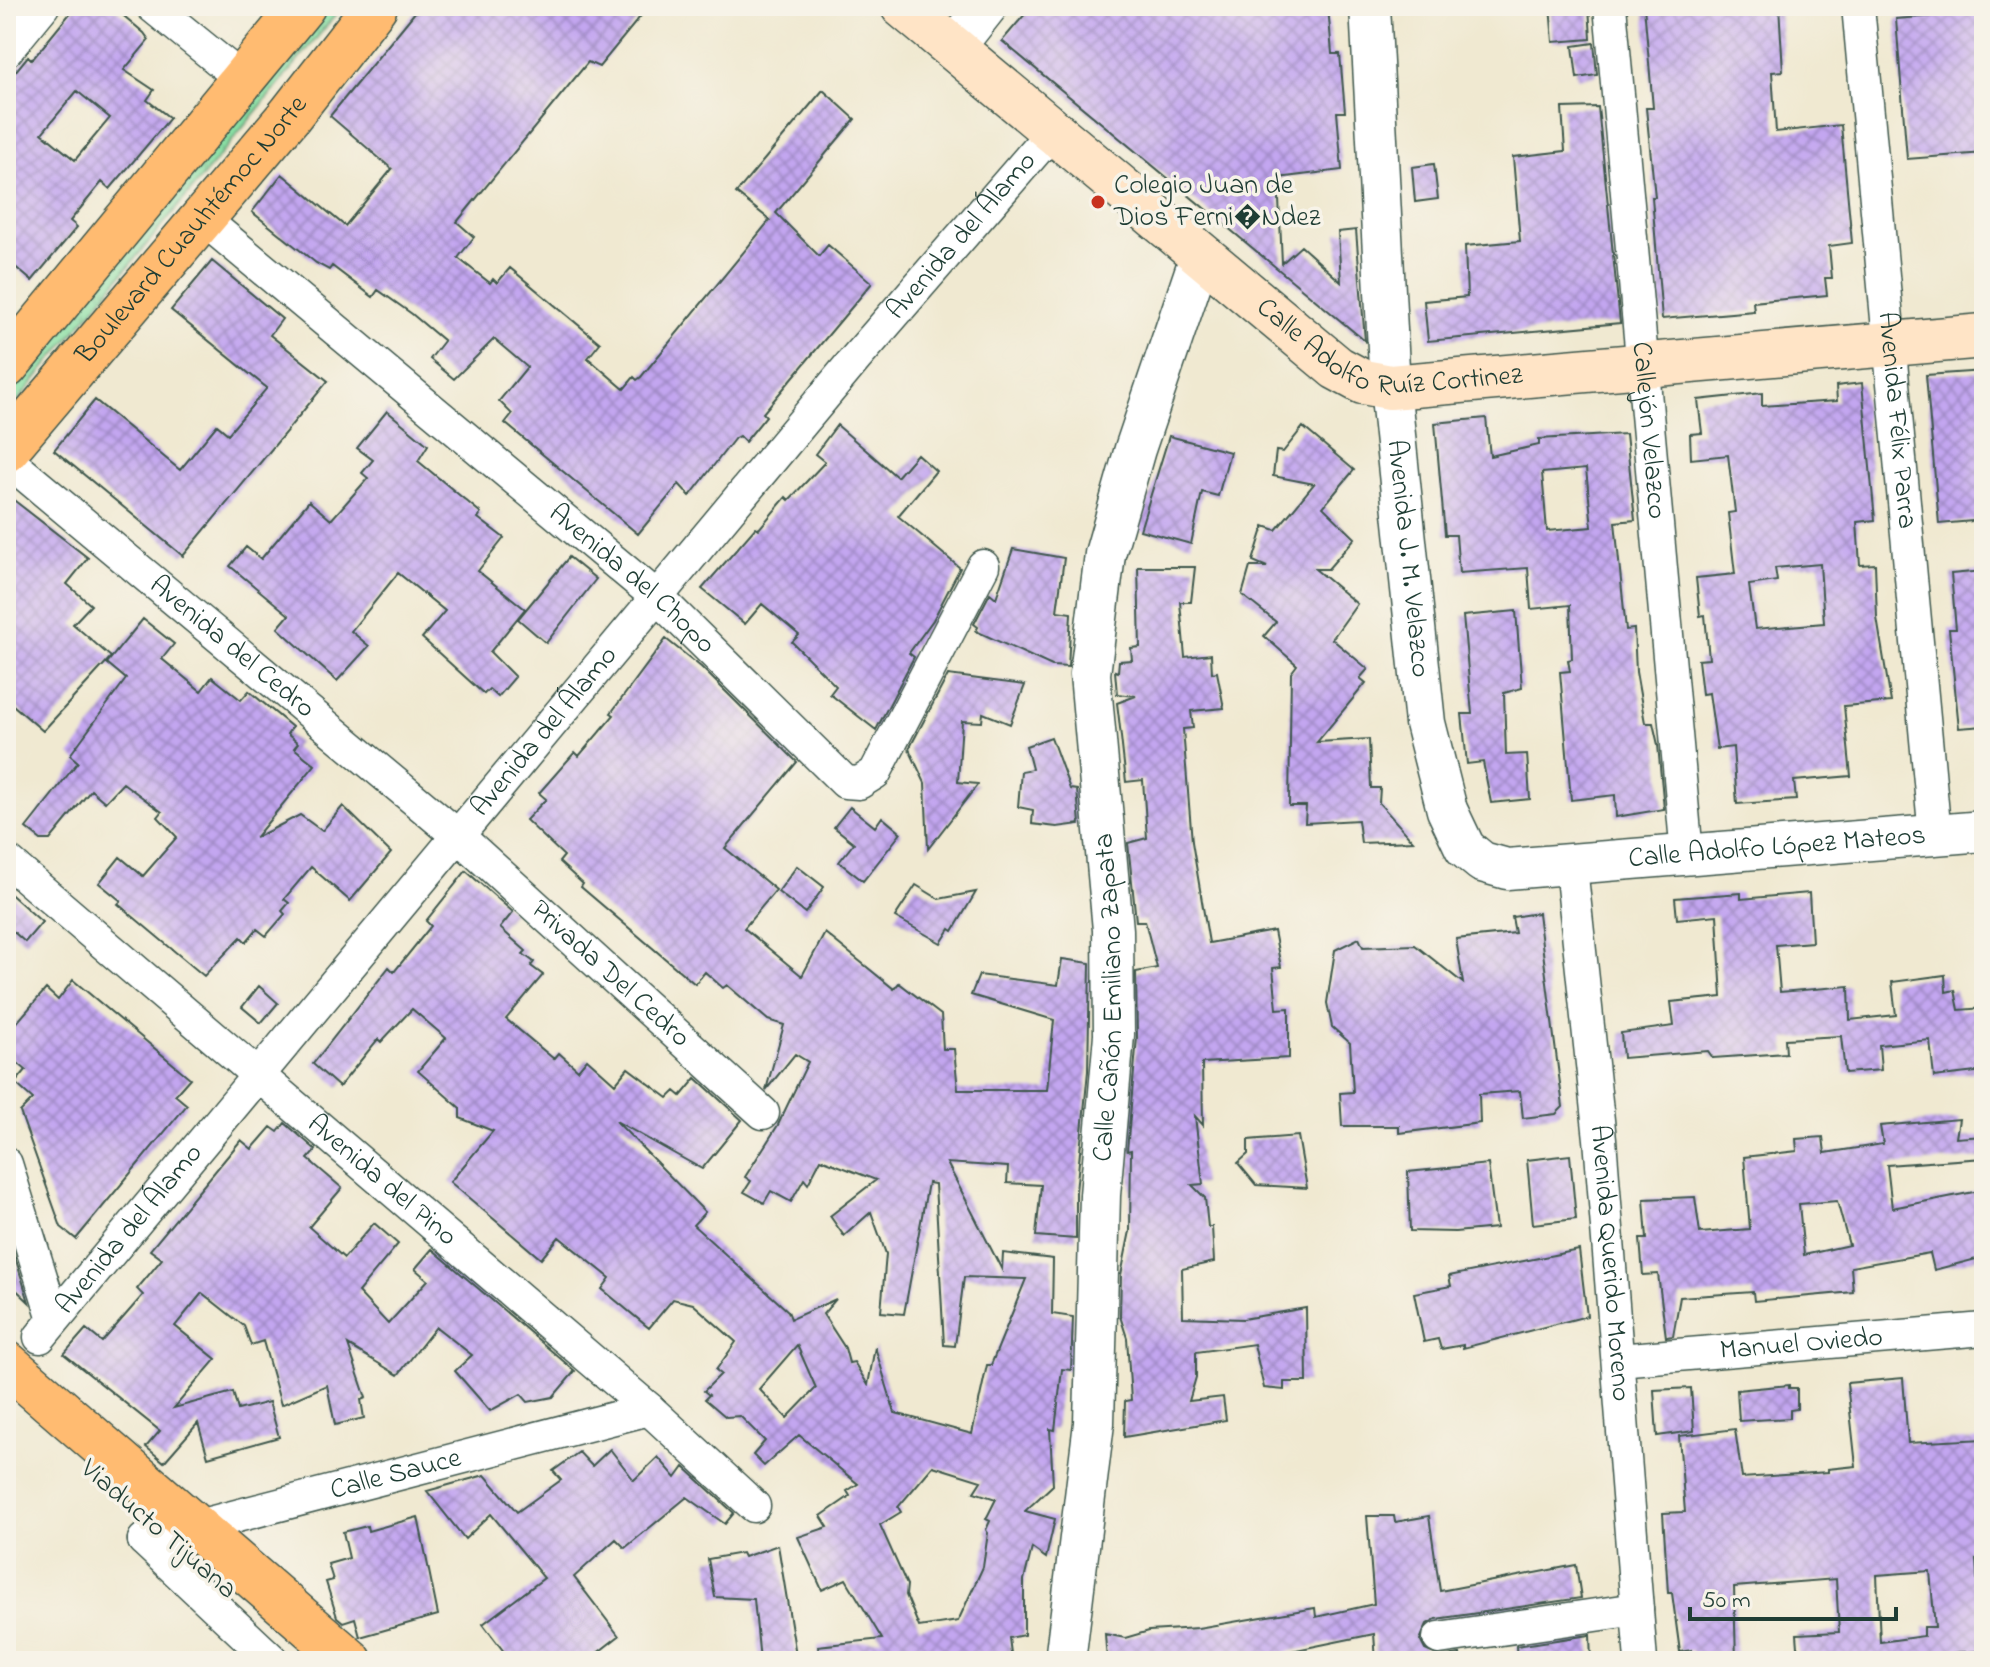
<svg xmlns="http://www.w3.org/2000/svg" width="1990" height="1667" font-family="'Indie Flower',sans-serif">
  <style>
    .grass { fill: url(#grass-tufts); stroke: #548e6c; stroke-width: 2 }
    .building { fill: url(#building-cross-hatch); fill-rule: evenodd }
    .lines { fill: none; stroke-linecap: round; stroke-linejoin: round }
    .minor-casing { stroke: #3e574c; stroke-width: 35 }
    .tertiary-casing { stroke: #3e574c; stroke-width: 43 }
    .secondary-casing { stroke: #3e574c; stroke-width: 47 }
    .primary-casing { stroke: #3e574c; stroke-width: 47 }
    .motorway-casing { stroke: #3e574c; stroke-width: 47 }
    .minor { stroke: #fff; stroke-width: 32 }
    .tertiary { stroke: #fff; stroke-width: 40 }
    .secondary { stroke: #ffe4c6; stroke-width: 44 }
    .primary { stroke: #ffbb71; stroke-width: 44 }
    .motorway { stroke: #ffbb71; stroke-width: 44 }
    .poi-dot { fill: #c8321e; stroke: #f7f3e8; stroke-width: 3 }
    .labels { text-anchor: middle; dominant-baseline: central; stroke-width: 7; stroke-linejoin: round; paint-order: stroke }
    .poi-label { font-size: 28px; fill: #1f3d34; stroke: #f7f3e8; text-anchor: start }
    .street-label { font-size: 28px; fill: #1f3d34; stroke: #f7f3e8 }
  </style>
  <defs>
    <pattern id="grass-tufts" width="24" height="20" patternUnits="userSpaceOnUse" patternTransform="scale(2)"><rect width="24" height="20" fill="#8ae0a4"/><path d="M3 7l-1-3M5 7V3M7 7l1-3M15 17l-1-3M17 17v-4M19 17l1-3" fill="none" stroke="#77c18e"/></pattern>
    <pattern id="building-cross-hatch" width="8" height="8" patternUnits="userSpaceOnUse" patternTransform="scale(2)"><rect width="8" height="8" fill="#c3a6f0"/><path d="M0 0l8 8M0 8l8-8" fill="none" stroke="#9e88c3"/></pattern>
  </defs>
  <rect width="100%" height="100%" fill="#f7f3e8"/>
  <filter id="ink" filterUnits="userSpaceOnUse"><feTurbulence type="fractalNoise" baseFrequency=".0125" numOctaves="2"/><feDisplacementMap in="SourceGraphic" scale="16" xChannelSelector="R" yChannelSelector="G"/><feConvolveMatrix kernelMatrix="1 2 1 2 8 2 1 2 1" color-interpolation-filters="sRGB"/></filter>
  <filter id="wash" filterUnits="userSpaceOnUse"><feTurbulence type="fractalNoise" baseFrequency=".006" numOctaves="4" result="noise"/><feDisplacementMap in="SourceGraphic" scale="32" xChannelSelector="R" yChannelSelector="G"/><feGaussianBlur stdDeviation="1.8" result="paint"/><feColorMatrix in="noise" values="0 0 0 0 0 0 0 0 0 0 0 0 0 0 0 0 0 1.4 0 .05"/><feComposite in="paint" operator="in"/></filter>
  <g filter="url(#wash)">
    <rect width="100%" height="100%" fill="#f0e9d1"/>
    <path class="grass" d="M325,6H343L6,415V393Z"/>
    <g id="blocks">
      <path class="building" d="M76,6H112L144,33L149,40L124,70L154,90L147,100L170,118L110,189L102,182L70,221L77,227L32,281L6,259V83L28,56L32,60ZM77,91L110,118L75,160L42,133Z
        M420,6H649L599,67L588,62L457,222L474,237L458,258L490,283L493,279L497,283L510,268L600,343L588,358L624,389L634,377L637,380L641,377L770,220L736,193L823,90L855,119L776,213L819,256L828,245L872,283L763,413L766,416L745,442L739,436L735,438L690,496L679,484L638,534L505,423L512,414L499,401L527,367L494,339L454,379L430,359L444,341L412,314L378,290L373,297L332,266L329,270L316,263L252,212L282,174L345,226L392,169L330,116Z
        M1032,6H1328L1332,54H1340L1345,112H1337L1342,170L1278,178L1282,263L1301,246L1341,282L1338,232L1356,230L1365,341L1002,41Z
        M1550,6H1589L1591,39L1553,42Z
        M1644,6H1779L1783,71L1772,72L1776,132L1841,125L1852,243L1829,246L1832,278H1825L1827,295L1753,302L1754,311L1662,319L1652,197H1655L1646,108H1653Z
        M1984,12V153L1907,159L1896,19Z
        M1594,43L1597,75L1577,78L1573,46Z
        M1598,107L1620,323L1428,341L1424,301L1467,297L1465,246L1520,241L1513,157L1565,151L1562,108Z
        M1434,164L1438,199L1415,202L1412,167Z
        M212,261L282,319L270,335L328,381L183,556L54,450L95,400L180,470L217,425L228,434L267,388L171,310Z
        M1984,371V520L1939,524L1926,375Z
        M1862,383L1875,520L1857,522L1860,565L1875,564L1877,618L1891,702L1844,706L1851,776L1794,781L1796,800L1737,804L1733,747L1717,749L1709,693L1702,694L1698,660L1709,659L1705,615L1700,616L1696,578L1735,574L1728,513L1735,512L1728,455L1691,459L1690,434L1702,433L1698,400L1762,393V406L1837,401L1836,386ZM1820,564L1824,623L1755,629L1749,585L1777,581L1775,568Z
        M387,411L428,445L418,461L481,513L478,518L504,538L478,571L525,609L490,652L515,677L498,697L489,689L484,694L422,638L445,611L398,573L351,631L369,646L337,681L278,628L289,615L230,566L246,547L261,559L309,501L331,520L368,478L362,473L373,460L357,448Z
        M1486,418L1490,456L1539,445V439L1626,434L1635,520L1615,522L1626,630L1634,629L1636,672L1645,723H1653L1658,745L1664,809L1616,817L1615,795L1571,800L1560,672L1570,671L1568,660L1572,659L1570,605L1531,609L1528,568L1459,573L1456,535H1445L1435,423ZM1586,469L1592,527L1547,531L1542,473Z
        M837,425L897,477L917,454L936,471L898,516L960,568L933,620L909,653L914,657L876,730L830,694L836,686L792,642L799,635L762,604L745,624L702,589L756,527L759,529L786,497L789,500L825,462L815,454Z
        M1303,427L1354,470L1323,507L1355,538L1328,569H1315L1357,604L1332,639L1368,669L1360,678L1366,683L1317,742L1369,739L1371,788H1380L1379,803L1413,841L1361,843L1358,820L1305,823L1306,806H1289L1291,673L1297,665L1264,636L1276,622L1242,595L1250,567H1267L1253,561L1264,526L1276,530L1314,484L1273,476L1276,451L1283,452Z
        M1169,436L1230,452L1218,496L1202,492L1191,544L1140,530Z
        M6,494L88,558L67,584L91,605L73,624L111,657L43,731L6,699Z
        M1013,549L1064,558L1057,611L1071,613L1068,667L1052,666L976,631L978,627L974,624L990,593L996,598Z
        M569,557L596,579L546,643L518,619Z
        M1138,567H1195L1191,602H1180L1185,657L1211,654L1212,673L1217,672L1224,708L1191,711L1193,728L1183,729L1192,842L1209,943L1274,931L1281,967L1273,968L1277,1009L1289,1008V1058L1202,1063L1203,1125L1195,1116L1203,1184L1192,1185L1205,1198L1208,1227H1212L1214,1262L1182,1269L1183,1317L1243,1319L1306,1308L1307,1382H1284V1390L1264,1388L1254,1344L1196,1352V1377L1189,1401L1223,1397L1226,1420L1124,1437L1125,1401L1131,1400L1127,1338L1120,1316L1121,1275L1130,1231L1131,1150L1127,1151L1137,1037L1136,972L1157,968L1145,921H1136L1128,843L1147,838L1143,780L1126,782L1119,719L1117,703L1136,696L1117,694L1115,671L1118,672L1119,661L1132,660L1131,648L1140,647Z
        M1984,571V726L1959,728L1949,629H1956L1951,574Z
        M1516,611L1522,688L1504,693L1506,755L1527,754L1530,799L1491,803L1483,762L1467,764L1462,714H1472L1463,616Z
        M143,619L174,644L162,659L201,691L212,677L241,700L249,691L292,727L287,734L298,743L294,748L315,765L255,838L300,815L322,831L343,806L391,853L350,901L311,867L284,899L289,903L282,911L285,914L266,936L257,929L246,942L241,937L204,976L118,904L121,901L99,883L120,857L143,876L177,837L158,817L162,812L123,783L105,802L91,790L50,840H41L26,828L78,762L70,755L126,679L107,663Z
        M666,639L701,667L797,762L725,848L776,890L744,928L802,976L825,933L894,989L899,983L941,1015L943,1049H954L958,1090H1047L1054,1020L971,995L979,975L1058,985L1062,959L1090,963L1088,1071L1076,1192V1239L1036,1236L1041,1185L1007,1183L1008,1167L947,1163L1002,1270L1003,1253L1053,1259L1052,1314L1073,1317L1071,1370L1062,1369L1055,1430L1050,1429L1053,1485L1025,1511L1055,1519L1046,1558L1032,1548L1024,1580V1635L1009,1638L1012,1661H819L818,1646L882,1639L846,1579L822,1590L798,1537L828,1527L821,1516L850,1496L847,1491L858,1484L799,1435L764,1466L753,1455L765,1441L740,1416L726,1417L705,1399L709,1395L704,1391L721,1374L716,1370L736,1342L693,1304L673,1299L649,1328L602,1289L610,1278L559,1237L541,1259L450,1182L493,1131L460,1118V1108L418,1071L446,1038L412,1009L381,1042L378,1039L339,1087L313,1064L389,967L394,972L431,926L426,921L466,871L513,912L500,928L526,951L523,954L534,962L531,966L543,975L506,1019L554,1059L559,1053L578,1070L587,1059L615,1084L628,1068L668,1098L675,1091L681,1096L696,1078L742,1120L702,1169L616,1121L705,1212L693,1225L788,1311L791,1319L836,1299L823,1314L845,1348L849,1363L854,1362L868,1385L875,1347L895,1413L972,1434L987,1365H991L1026,1279L964,1277L955,1346L944,1345L935,1184L928,1183L904,1314L881,1312L886,1254L871,1212L844,1236L830,1216L876,1180L821,1159L808,1184L804,1179L791,1202L771,1191L764,1203L744,1192L751,1181L745,1177L778,1125L808,1062L795,1054L766,1090L784,1025L768,1020L727,985L723,988L705,972L695,984L581,887L583,884L559,862L564,856L526,820L546,799L539,793L575,752L579,756L614,715L611,713ZM797,1345L816,1388L787,1418L759,1389ZM933,1466L981,1481L974,1492L996,1499L986,1519L990,1521L986,1530L988,1533L983,1567L958,1621L919,1627L906,1595L907,1585L880,1525L901,1512L898,1507Z
        M948,675L1025,685L1010,724L983,713L982,722L962,721L958,782L978,784L928,849L925,783L909,749Z
        M1051,737L1070,789L1077,790L1080,824L1057,827L1032,824L1033,810L1018,807L1021,771L1032,769L1026,746Z
        M850,807L875,827L882,817L901,833L863,881L839,862L854,843L834,827Z
        M797,866L824,887L805,913L778,892Z
        M916,885L939,899L976,892L953,931L950,929L941,943L895,917Z
        M6,890L42,922L25,942L6,925Z
        M1741,893V899L1809,893L1812,942L1776,945L1780,992L1849,986L1850,1020L1896,1015L1892,982L1945,975L1946,992L1955,990L1959,1010L1984,1008V1071L1934,1077L1930,1040L1879,1045L1881,1070L1845,1073L1841,1036L1785,1039L1786,1053L1713,1058L1708,1051L1623,1058L1621,1033L1674,1026L1671,1002L1722,997L1717,915L1677,919L1675,898Z
        M1538,913L1563,1107L1556,1114L1523,1118L1520,1091L1479,1094L1480,1123L1399,1133V1126H1342L1340,1093L1353,1092L1350,1043L1332,1027L1327,1003L1335,950L1359,938L1363,947L1415,945L1463,983L1456,939L1515,933L1512,917Z
        M73,980L190,1078L175,1095L187,1105L76,1239L61,1227L20,1112L33,1099L15,1083L26,1070L6,1053V1035L46,989L58,1000Z
        M259,986L278,1003L261,1023L242,1007Z
        M1959,1119L1956,1138L1984,1136V1158L1887,1165L1892,1208L1984,1190V1257L1934,1270L1930,1253L1851,1267L1853,1292L1754,1301L1753,1292L1680,1297L1673,1336L1666,1337L1658,1274L1643,1275L1640,1239H1647L1644,1199L1695,1197L1700,1233L1750,1229L1744,1157L1797,1151L1796,1139L1823,1137L1825,1153L1883,1144L1880,1126ZM1837,1201L1849,1245L1804,1255L1799,1204Z
        M285,1123L316,1150L308,1159L342,1188L309,1227L344,1258L374,1223L398,1244L358,1292L388,1324L428,1280L415,1269L432,1249L575,1371L553,1397L528,1402L521,1394L490,1411L455,1371L472,1355L436,1327L398,1375L348,1345L366,1398L361,1400L364,1418L335,1425L327,1385L281,1405L263,1341L251,1345L244,1326L202,1293L175,1326L216,1359L174,1408L233,1392L238,1410L269,1402L279,1437L208,1457L198,1423L164,1462L146,1447L160,1431L64,1354L86,1329L102,1342L143,1295L137,1289L162,1259L150,1250L241,1140L252,1149L271,1127L278,1132Z
        M1298,1136L1307,1188L1256,1185L1238,1163L1248,1154V1140Z
        M1570,1155L1576,1219L1533,1224L1527,1160Z
        M1488,1164L1496,1228L1455,1232L1410,1231L1408,1172Z
        M6,1228L29,1302L6,1280Z
        M1579,1250L1587,1316L1463,1348V1345L1441,1349L1438,1339L1424,1342L1414,1293L1451,1286L1449,1276Z
        M1903,1378L1908,1443L1984,1439V1558L1976,1559L1982,1651L1952,1653V1659L1799,1661L1797,1634L1839,1632L1836,1579L1734,1587L1736,1661H1694L1692,1650L1680,1652L1672,1593H1668L1663,1513L1685,1512L1679,1436L1735,1429L1742,1478L1828,1472V1469L1856,1466L1847,1383ZM1930,1571L1935,1627H1924V1636L1880,1642L1877,1575Z
        M1789,1385V1388H1797V1409L1790,1410V1418L1739,1421L1737,1390Z
        M1691,1388L1694,1431L1657,1436L1654,1390Z
        M610,1449L634,1480L658,1457L676,1478L684,1467L734,1513L725,1524L687,1497L625,1548L616,1539L574,1577L619,1636L587,1661H511L483,1624L544,1578L491,1514L465,1539L427,1491L485,1475L517,1512L561,1480L553,1471L579,1452L592,1466Z
        M1367,1516H1394L1395,1522L1429,1516L1440,1591L1576,1565L1581,1598L1436,1619L1427,1624L1420,1640L1425,1650L1441,1657L1460,1654L1461,1661H1376L1374,1634L1243,1661H1107L1105,1634L1125,1638L1149,1631L1198,1628L1315,1608L1316,1617L1374,1604Z
        M418,1517L438,1615L360,1637L355,1618L343,1622L337,1617L326,1582L333,1580L328,1564L349,1558L343,1532L367,1526L368,1531Z
        M778,1545L797,1661H760L754,1599L715,1597L708,1559L742,1553L744,1557Z
        M1590,1635L1591,1661H1517L1516,1646Z"/>
    </g>
  </g>
  <g filter="url(#ink)">
    <use href="#blocks" fill-opacity="0" stroke="#3e574c" stroke-width="2"/>
    <g class="lines">
      <defs>
        <g id="minor">
          <path d="M152,6L242,79"/>
          <path id="s1" d="M1610,6L1687,855"/>
          <path id="s2" d="M1858,6L1935,836"/>
          <path d="M6,51L43,6"/>
          <path id="s3" d="M203,219L658,598L845,782L859,783L875,773L983,566"/>
          <path id="s4" d="M6,459L457,835L763,1113"/>
          <path id="s5" d="M6,860L649,1409L754,1506"/>
          <path id="s6" d="M1571,867L1600,1139L1641,1661"/>
          <path d="M6,1164L54,1319"/>
          <path id="s7" d="M40,1337L856,358L1053,131"/>
          <path id="s8" d="M1618,1360L1984,1329"/>
          <path id="s9" d="M144,1540L649,1409"/>
          <path d="M144,1540L273,1661"/>
          <path d="M1439,1638L1637,1609"/>
        </g>
        <g id="tertiary">
          <path id="s10" d="M1370,6L1390,387L1425,723L1447,810L1465,848L1482,862L1507,869L1984,831"/>
          <path d="M953,49L987,6"/>
          <path id="s11" d="M1065,1661L1094,1423L1100,1195L1114,1035L1113,930L1090,674L1105,554L1135,449L1201,254"/>
        </g>
        <g id="secondary">
          <path id="s12" d="M903,6L1337,368L1363,382L1390,387L1984,336"/>
        </g>
        <g id="primary">
          <path d="M6,366L303,6"/>
          <path id="s13" d="M6,450L290,115L375,6"/>
        </g>
        <path id="motorway" d="M6,1363L350,1661"/>
      </defs>
      <use href="#minor" class="minor-casing"/>
      <use href="#tertiary" class="tertiary-casing"/>
      <use href="#secondary" class="secondary-casing"/>
      <use href="#primary" class="primary-casing"/>
      <use href="#motorway" class="motorway-casing"/>
      <use href="#minor" class="minor"/>
      <use href="#tertiary" class="tertiary"/>
      <use href="#secondary" class="secondary"/>
      <use href="#primary" class="primary"/>
      <use href="#motorway" class="motorway"/>
    </g>
  </g>
  <circle class="poi-dot" cx="1098" cy="202" r="8"/>
  <g class="labels">
    <g class="poi-label">
      <text x="1114" y="186">Colegio Juan de<tspan x="1114" dy="32">Dios Ferni�Ndez</tspan></text>
    </g>
    <g class="street-label">
      <text stroke="none"><textPath href="#s13" startOffset="288">Boulevard Cuauhtémoc Norte</textPath></text>
      <text stroke="none"><textPath href="#s7" startOffset="1436">Avenida del Álamo</textPath></text>
      <text stroke="none"><textPath href="#s12" startOffset="610">Calle Adolfo Ruíz Cortinez</textPath></text>
      <text stroke="none"><textPath href="#s2" startOffset="416">Avenida Félix Parra</textPath></text>
      <text stroke="none"><textPath href="#s1" startOffset="426">Callejón Velazco</textPath></text>
      <text stroke="none"><textPath href="#s10" startOffset="554">Avenida J. M. Velazco</textPath></text>
      <text stroke="none"><textPath href="#s3" startOffset="560">Avenida del Chopo</textPath></text>
      <text stroke="none"><textPath href="#s4" startOffset="294">Avenida del Cedro</textPath></text>
      <text stroke="none"><textPath href="#s7" startOffset="788">Avenida del Álamo</textPath></text>
      <text stroke="none"><textPath href="#s10" startOffset="1170">Calle Adolfo López Mateos</textPath></text>
      <text stroke="none"><textPath href="#s4" startOffset="794">Privada Del Cedro</textPath></text>
      <text stroke="none"><textPath href="#s11" startOffset="666">Calle Cañón Emiliano Zapata</textPath></text>
      <text stroke="none"><textPath href="#s5" startOffset="494">Avenida del Pino</textPath></text>
      <text stroke="none"><textPath href="#s7" startOffset="140">Avenida del Álamo</textPath></text>
      <text stroke="none"><textPath href="#s6" startOffset="398">Avenida Querido Moreno</textPath></text>
      <text stroke="none"><textPath href="#s8" startOffset="184">Manuel Oviedo</textPath></text>
      <text stroke="none"><textPath href="#s9" startOffset="260">Calle Sauce</textPath></text>
      <text transform="translate(158 1530) rotate(41)">Viaducto Tijuana</text>
    </g>
  </g>
  <rect width="1990" height="1667" fill="none" stroke="#f7f3e8" stroke-width="32"/>
  <path d="M1690 1607v12h206v-12" fill="none" stroke="#1f3d34" stroke-width="4"/>
  <text x="1702" y="1607" font-size="24" fill="#1f3d34" stroke="#f7f3e8" stroke-width="6" paint-order="stroke">50 m</text>
</svg>
